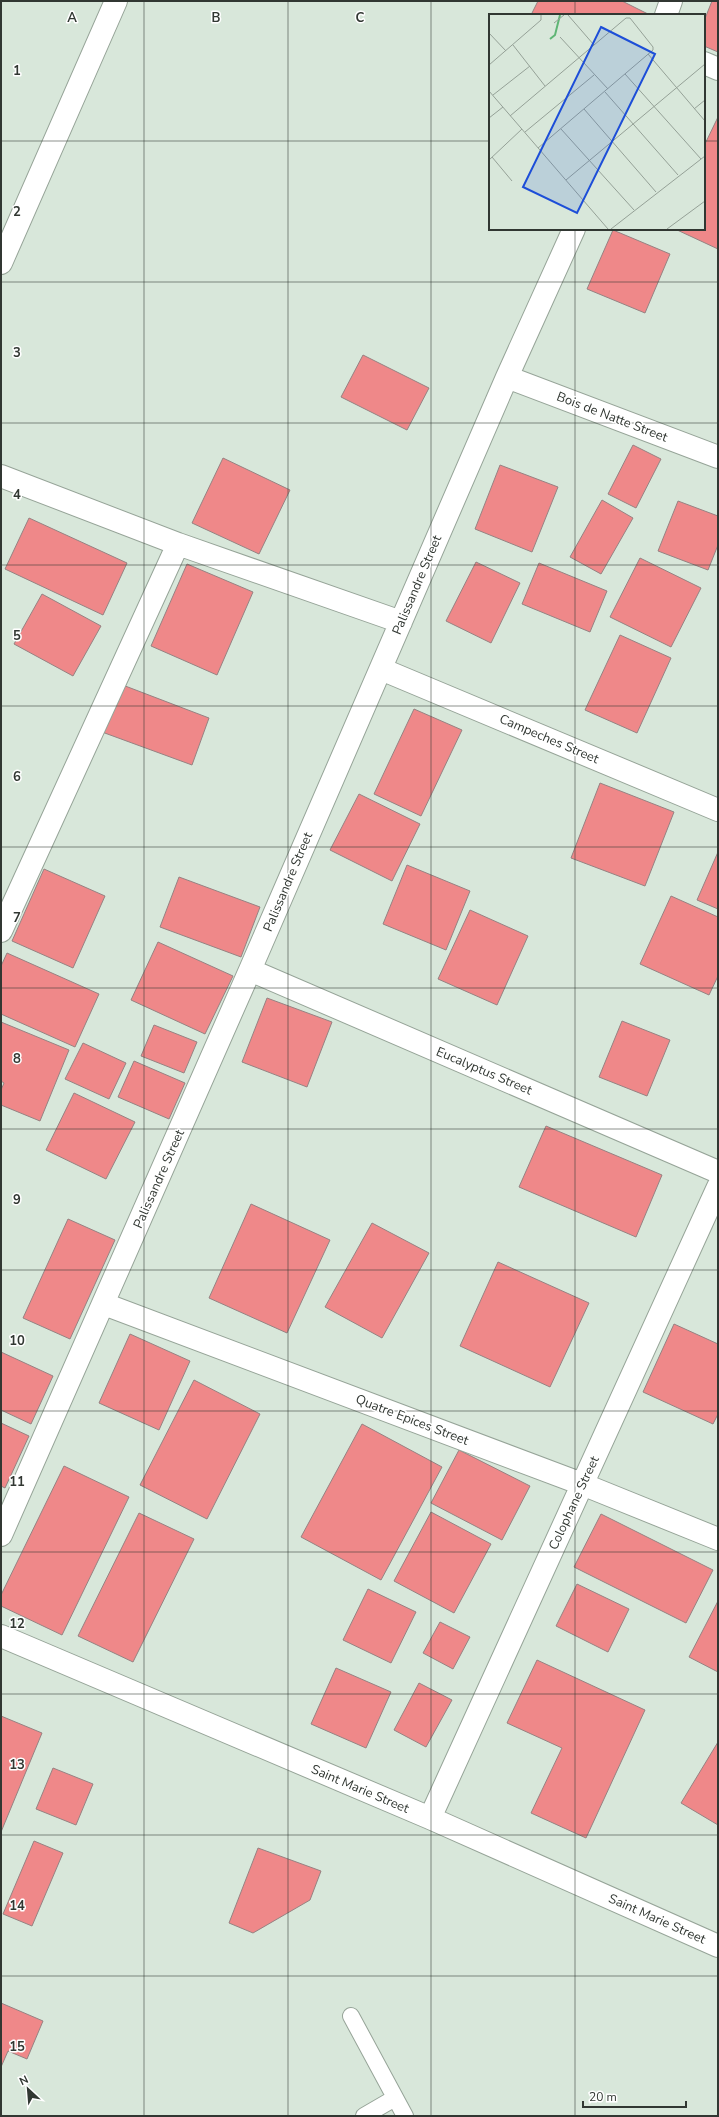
<svg xmlns="http://www.w3.org/2000/svg" width="719" height="2117" font-family="'Nunito Sans',sans-serif">
  <style>
    .building { fill: #ef8889; stroke: #968282 }
    .lines { fill: none; stroke-linecap: round; stroke-linejoin: round }
    .service-casing { stroke: #96a498; stroke-width: 18 }
    .minor-casing { stroke: #96a498; stroke-width: 24 }
    .service { stroke: #fff; stroke-width: 16 }
    .minor { stroke: #fff; stroke-width: 22 }
    .grid { fill: none; stroke: #313732; stroke-width: 1; stroke-opacity: 0.55 }
    .labels { text-anchor: middle; dominant-baseline: central; stroke-width: 3; stroke-linejoin: round; paint-order: stroke }
    .street-label { font-size: 13px; fill: #313732; stroke: #fff }
    .inset-river { fill: none; stroke: #5eb574; stroke-width: 2 }
    .inset-road { fill: none; stroke: #95a197; stroke-width: 1 }
    .view { fill: #1d4ed8; fill-opacity: 0.15; stroke: #1d4ed8; stroke-width: 2 }
    .inset-edge { fill: none; stroke: #313732; stroke-width: 2 }
    .grid-label { font-size: 13px; text-anchor: middle; font-weight: bold; fill: #313732; stroke: #fff; stroke-width: 3; stroke-linejoin: round; paint-order: stroke }
  </style>
  <rect width="100%" height="100%" fill="#d8e7da"/>
  <path class="building" d="M538,1H622L650,15H531Z
    M712,1H718V52L704,46V21Z
    M718,117V249L675,229H704V146Z
    M613,230L670,254L645,313L587,289Z
    M363,355L429,388L407,430L341,397Z
    M633,445L661,459L636,508L608,494Z
    M223,458L290,490L259,554L192,523Z
    M500,465L558,487L532,552L475,529Z
    M602,500L633,518L601,574L570,557Z
    M678,501L718,516V545L708,570L658,551Z
    M29,518L127,563L103,615L5,569Z
    M640,558L701,588L671,647L610,617Z
    M476,562L520,583L491,643L446,621Z
    M539,563L607,591L590,632L522,604Z
    M187,564L253,592L217,675L151,646Z
    M42,594L101,626L73,676L14,644Z
    M620,635L671,658L637,733L585,710Z
    M120,684L209,718L192,765L102,732Z
    M414,709L462,730L421,816L374,794Z
    M600,783L674,812L645,886L571,858Z
    M359,794L420,824L392,881L330,850Z
    M718,852V909L697,900Z
    M407,865L470,891L446,950L383,924Z
    M44,869L105,896L73,968L12,941Z
    M179,877L260,907L241,957L160,927Z
    M671,896L718,917V976L709,995L640,964Z
    M470,910L528,936L497,1005L438,979Z
    M158,942L233,976L205,1034L131,1000Z
    M7,953L99,994L75,1047L1,1014V966Z
    M267,998L332,1022L307,1087L242,1062Z
    M622,1021L670,1040L647,1096L599,1077Z
    M1,1022L69,1050L40,1121L1,1105V1090L4,1083L1,1081Z
    M154,1025L197,1042L184,1073L141,1056Z
    M83,1043L126,1063L109,1099L65,1079Z
    M134,1061L185,1083L169,1119L118,1097Z
    M74,1093L135,1122L106,1179L46,1150Z
    M546,1126L662,1175L636,1237L519,1187Z
    M251,1204L330,1240L287,1333L209,1298Z
    M68,1219L115,1240L70,1339L23,1318Z
    M372,1223L429,1253L382,1338L325,1307Z
    M498,1262L589,1303L550,1387L460,1346Z
    M674,1324L718,1344V1414L713,1424L643,1392Z
    M130,1334L190,1361L159,1430L99,1403Z
    M1,1352L53,1376L31,1424L1,1410Z
    M194,1380L260,1414L207,1519L140,1485Z
    M1,1423L29,1436L5,1488L1,1486Z
    M362,1424L442,1467L381,1580L301,1537Z
    M459,1450L530,1486L502,1540L431,1503Z
    M64,1466L129,1497L62,1635L1,1606V1595Z
    M431,1512L491,1544L454,1613L394,1581Z
    M139,1513L194,1539L133,1662L78,1636Z
    M601,1514L713,1570L686,1623L574,1567Z
    M577,1584L629,1609L608,1652L556,1626Z
    M368,1589L416,1612L391,1663L343,1640Z
    M718,1601V1672L689,1657Z
    M440,1622L470,1637L453,1669L423,1653Z
    M537,1660L645,1710L586,1838L531,1813L562,1748L507,1723Z
    M336,1668L391,1692L366,1748L311,1724Z
    M419,1683L452,1700L426,1747L394,1730Z
    M1,1716L42,1733L1,1832Z
    M718,1742V1825L681,1803Z
    M53,1768L93,1784L76,1825L36,1809Z
    M34,1841L63,1853L32,1926L3,1914Z
    M258,1848L321,1871L310,1900L253,1933L229,1923Z
    M1,2003L43,2021L27,2059L8,2051L1,2067Z"/>
  <g class="lines">
    <defs>
      <path id="service" d="M351,2016L405,2116
        M364,2116L395,2098"/>
      <path id="minor" d="M666,15L671,1
        M704,63L718,69
        M1,263L116,1
        M507,377L718,457
        M1,476L178,544L401,622
        M381,669L718,810
        M1,931L178,544
        M250,970L718,1172
        M104,1304L582,1484L718,1539
        M1,1535L250,970L507,377L574,229
        M1,1636L430,1818L718,1946
        M430,1818L718,1187"/>
    </defs>
    <use href="#service" class="service-casing"/>
    <use href="#minor" class="minor-casing"/>
    <use href="#service" class="service"/>
    <use href="#minor" class="minor"/>
  </g>
  <path class="grid" d="M144,1V2116M288,1V2116M431,1V2116M575,1V15M1,141H490M704,141H718M575,229V2116M1,282H718M1,423H718M1,565H718M1,706H718M1,847H718M1,988H718M1,1129H718M1,1270H718M1,1411H718M1,1552H718M1,1694H718M1,1835H718M1,1976H718"/>
  <g class="labels">
    <g class="street-label">
      <text transform="translate(612 417) rotate(21)">Bois de Natte Street</text>
      <text transform="translate(417 585) rotate(-67)">Palissandre Street</text>
      <text transform="translate(549 739) rotate(23)">Campeches Street</text>
      <text transform="translate(288 882) rotate(-67)">Palissandre Street</text>
      <text transform="translate(484 1071) rotate(23)">Eucalyptus Street</text>
      <text transform="translate(159 1179) rotate(-66)">Palissandre Street</text>
      <text transform="translate(412 1420) rotate(21)">Quatre Epices Street</text>
      <text transform="translate(574 1503) rotate(-65)">Colophane Street</text>
      <text transform="translate(360 1789) rotate(23)">Saint Marie Street</text>
      <text transform="translate(657 1919) rotate(24)">Saint Marie Street</text>
    </g>
  </g>
  <g transform="translate(489 14)">
    <rect width="216" height="216" fill="#d8e7da"/>
    <path class="inset-river" d="M61,25L66,21L71,1"/>
    <path class="inset-road" d="M79,1L105,31M65,9L75,1M0,19L17,37M71,23L119,75M24,31L56,72M159,40L216,107M0,51L52,6V1M136,60L212,145M0,77L119,215M116,78L189,161M4,81L41,52M95,95L167,178M205,95L216,86M21,102L137,4H141L164,33V36L49,134M0,104L14,93M72,115L145,196M36,118L105,61M3,143L23,167M0,146L33,115M77,166L216,50M122,215L216,142M178,215L216,187"/>
    <path class="view" d="M112,13L166,40L88,199L34,173Z"/>
    <rect width="216" height="216" class="inset-edge"/>
  </g>
  <g class="grid-label">
    <text x="72" y="22">A</text>
    <text x="216" y="22">B</text>
    <text x="360" y="22">C</text>
    <text x="17" y="75">1</text>
    <text x="17" y="216">2</text>
    <text x="17" y="357">3</text>
    <text x="17" y="499">4</text>
    <text x="17" y="640">5</text>
    <text x="17" y="781">6</text>
    <text x="17" y="922">7</text>
    <text x="17" y="1063">8</text>
    <text x="17" y="1204">9</text>
    <text x="17" y="1345">10</text>
    <text x="17" y="1486">11</text>
    <text x="17" y="1628">12</text>
    <text x="17" y="1769">13</text>
    <text x="17" y="1910">14</text>
    <text x="17" y="2051">15</text>
  </g>
  <rect width="719" height="2117" fill="none" stroke="#313732" stroke-width="4"/>
  <g transform="translate(28 2089) rotate(334)" stroke="#ffffff" stroke-width="3" paint-order="stroke">
  <path d="M0-3L7 15L0 10L-7 15Z" fill="#313732"/>
  <text y="-6" font-size="11" font-weight="bold" text-anchor="middle" fill="#313732">N</text>
  </g>
  <path d="M583 2101v6h103v-6" fill="none" stroke="#313732" stroke-width="2"/>
  <text x="589" y="2101" font-size="12" fill="#313732" stroke="#ffffff" stroke-width="3" paint-order="stroke">20 m</text>
</svg>
